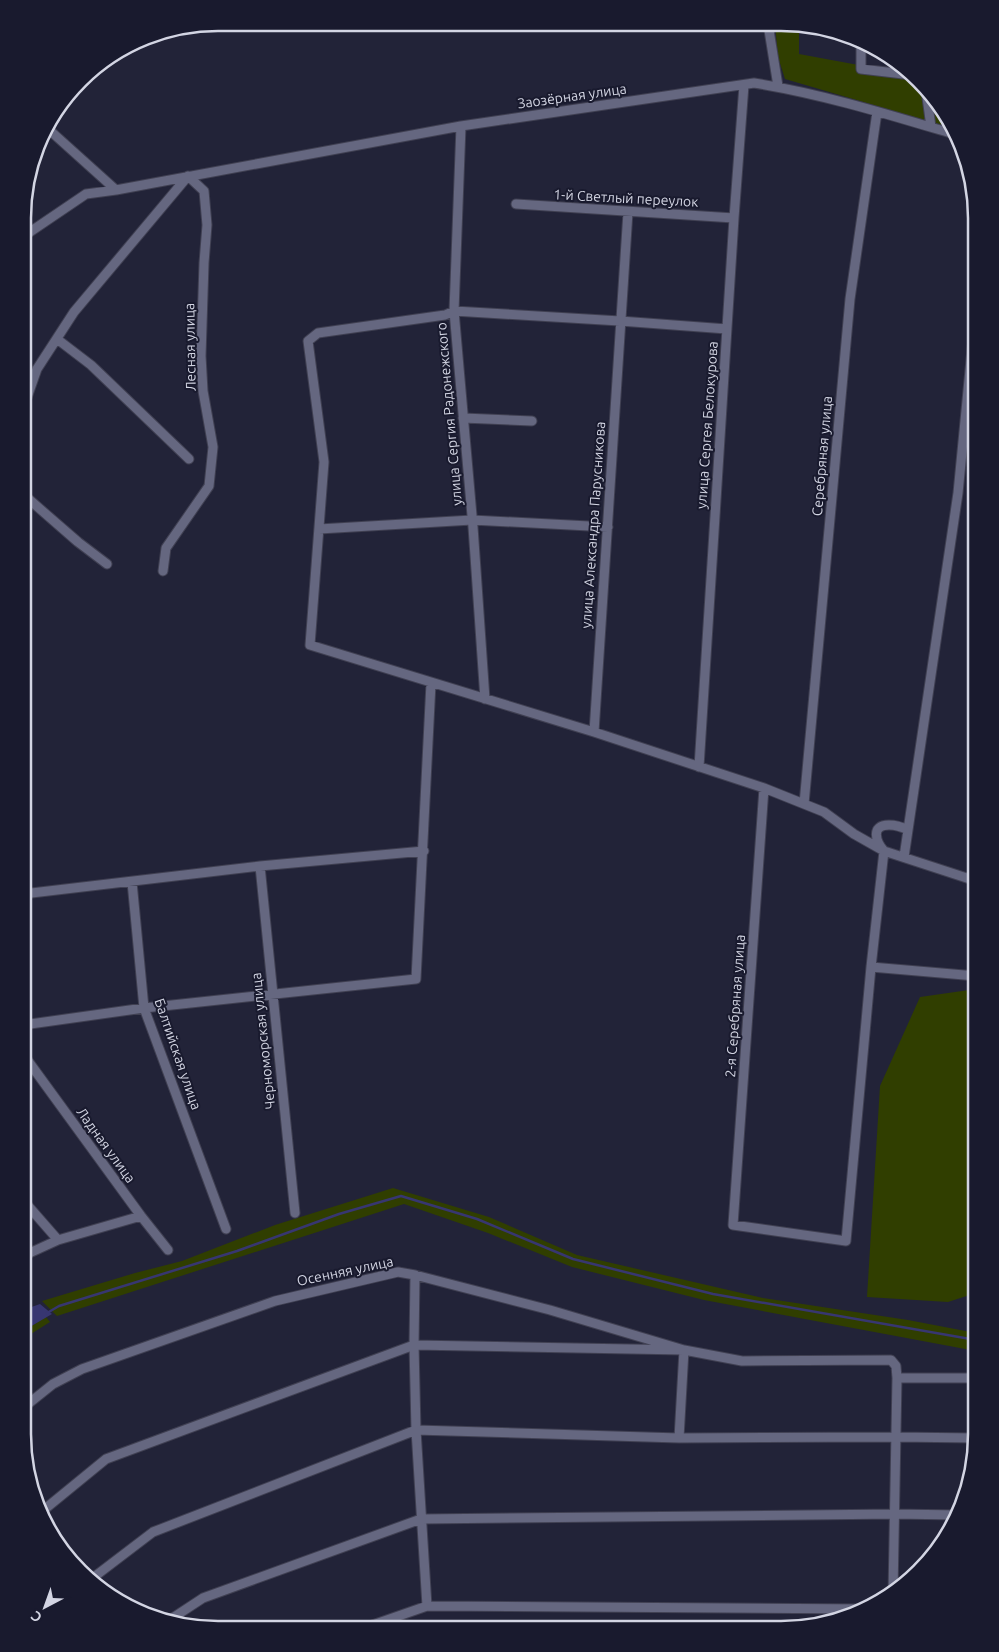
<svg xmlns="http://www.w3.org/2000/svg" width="999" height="1652" font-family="Ubuntu,sans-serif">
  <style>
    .green { fill: #303e00 }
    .water { fill: #373671 }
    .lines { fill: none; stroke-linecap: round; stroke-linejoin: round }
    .stream { stroke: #373671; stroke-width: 2.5 }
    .minor-casing { stroke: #404052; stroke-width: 11 }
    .minor { stroke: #656780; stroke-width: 9 }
    .labels { text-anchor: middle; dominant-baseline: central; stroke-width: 4; stroke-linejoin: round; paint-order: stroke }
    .street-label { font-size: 14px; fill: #d3d5e3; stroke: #191a2e }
    .rim { fill: none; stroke: #d3d5e3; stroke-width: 2.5 }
  </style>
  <rect width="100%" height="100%" fill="#222338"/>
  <path class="green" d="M775,24H799V54L853,64L910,73L936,99L952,128L785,79L778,57Z
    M976,989V1293L948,1302L867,1297L880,1086L920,997Z
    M393,1188L489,1217L577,1255L763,1298L908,1320L976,1333V1351L704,1300L572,1267L488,1233L404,1204L57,1316L42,1301L135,1273L182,1261L275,1225Z
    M46,1317L50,1322L23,1339V1331Z"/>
  <path class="water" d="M40,1304L52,1314L23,1331V1310Z"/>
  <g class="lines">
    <path class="stream" d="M47,1313L59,1306L237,1251L339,1214L401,1196L477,1219L573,1259L713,1294L976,1340"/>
    <defs>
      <path id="minor" d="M768,24L778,86
        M861,40V69L912,75
        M926,90L931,127
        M461,126L454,311L473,527L485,699
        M46,127L116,190
        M516,204L734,218
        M24,236L86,194L116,190L461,126L754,83C823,94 890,115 957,135
        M727,329L620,321L454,311L445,315L318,333L308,341L324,462L310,645L594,732L764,788L824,812L854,834L884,851L976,881
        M57,339L91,365L189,459
        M24,406L37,369L74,312L188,176
        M463,418L532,421
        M24,495L78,542L107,564
        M319,529L472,520L608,527
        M163,571L166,548L209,486L213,447L203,391L201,356L204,263L207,225L204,191L188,176
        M594,732L628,212
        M699,767L734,218L744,85
        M764,788L733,1225L846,1241L871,967L884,851C876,842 870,825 889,825C895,825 902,827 908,830
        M804,804L850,299L877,112
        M904,857L958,493L976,308
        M260,866L295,1213
        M132,882L144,1008L226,1229
        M23,894L260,866L424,851
        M871,967L976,976
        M23,1025L144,1008L416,979L431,683
        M23,1054L141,1216L168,1250
        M58,1240L141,1216
        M23,1256L58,1240L23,1200
        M415,1275L550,1310L684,1350L679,1438
        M897,1378H976
        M23,1408L53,1384L82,1369L275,1301L398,1272L415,1275L414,1345L416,1430L427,1606
        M40,1513L106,1459L414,1345L684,1350L742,1361L891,1360L896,1366L897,1378L893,1593
        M56,1541L86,1576
        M90,1580L153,1532L416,1430L679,1438L896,1437L976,1438
        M97,1587L99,1589
        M168,1621L203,1598L421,1519L895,1514L958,1515
        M364,1628L427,1606L865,1609"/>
    </defs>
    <use href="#minor" class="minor-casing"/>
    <use href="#minor" class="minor"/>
  </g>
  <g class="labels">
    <g class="street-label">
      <text transform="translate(572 96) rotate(-8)">Заозёрная улица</text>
      <text transform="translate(626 198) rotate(3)">1-й Светлый переулок</text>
      <text transform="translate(190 347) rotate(-91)">Лесная улица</text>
      <text transform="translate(449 414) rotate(-95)">улица Сергия Радонежского</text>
      <text transform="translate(707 425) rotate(-86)">улица Сергея Белокурова</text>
      <text transform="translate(822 456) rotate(-85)">Серебряная улица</text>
      <text transform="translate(593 525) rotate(-86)">улица Александра Парусникова</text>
      <text transform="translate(735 1006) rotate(-86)">2-я Серебряная улица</text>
      <text transform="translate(263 1041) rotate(-96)">Черноморская улица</text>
      <text transform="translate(178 1054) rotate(71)">Балтийская улица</text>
      <text transform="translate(106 1145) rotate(54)">Ладная улица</text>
      <text transform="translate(345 1271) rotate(-12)">Осенняя улица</text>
    </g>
  </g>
  <path d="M0 0H999V1652H0ZM218 31H781A187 187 0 0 1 968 218V1434A187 187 0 0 1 781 1621H218A187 187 0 0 1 31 1434V218A187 187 0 0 1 218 31Z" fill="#191a2e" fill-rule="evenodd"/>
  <path class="rim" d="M218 31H781A187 187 0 0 1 968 218V1434A187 187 0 0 1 781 1621H218A187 187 0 0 1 31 1434V218A187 187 0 0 1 218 31Z"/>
  <g transform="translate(45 1607) rotate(221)" stroke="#191a2e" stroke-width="4" paint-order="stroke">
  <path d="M0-4L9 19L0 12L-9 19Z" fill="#d3d5e3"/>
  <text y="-8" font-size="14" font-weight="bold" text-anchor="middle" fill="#d3d5e3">С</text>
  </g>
</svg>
